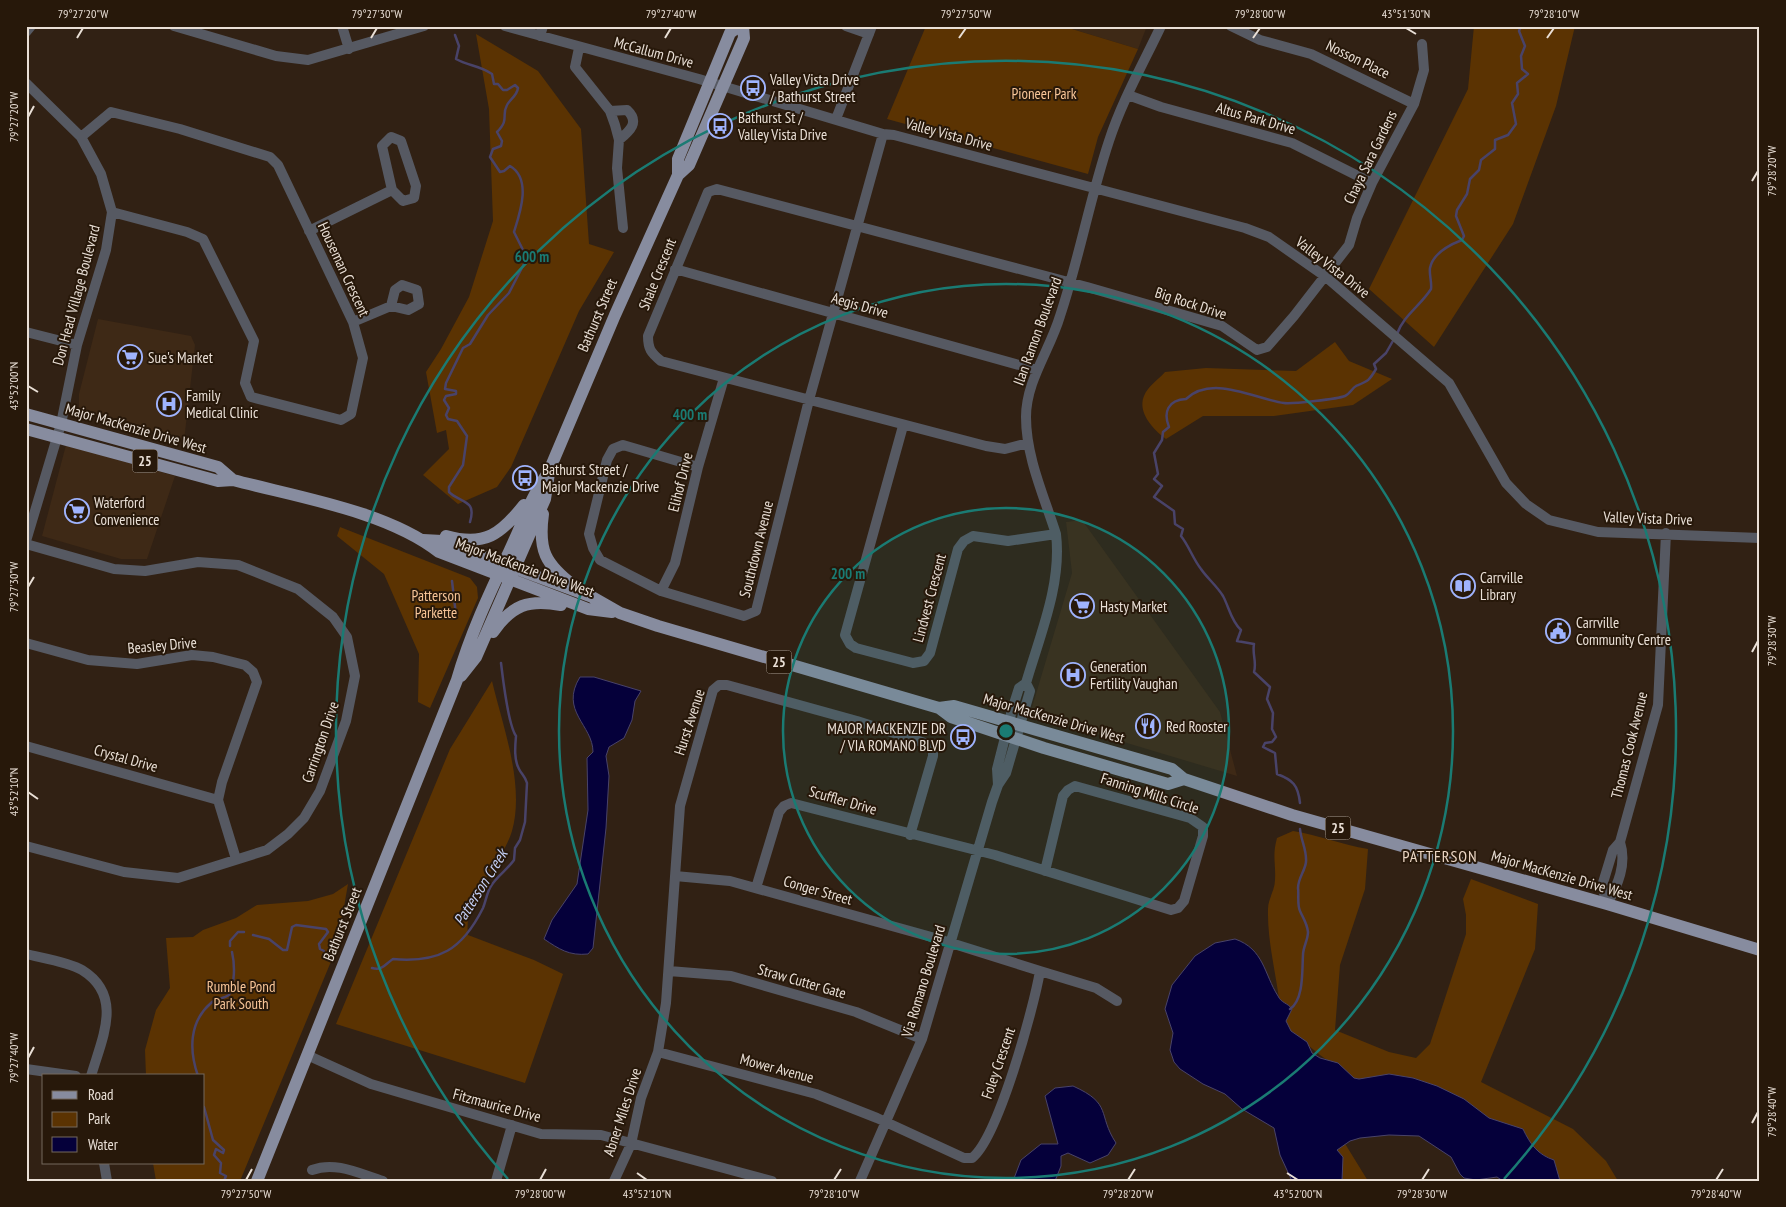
<svg xmlns="http://www.w3.org/2000/svg" width="1786" height="1207" font-family="'PT Sans Narrow',sans-serif">
  <style>
    .built { fill: #3e2916 }
    .green { fill: #5b3302 }
    .water { fill: #05003a; stroke: #494369 }
    .lines { fill: none; stroke-linecap: round; stroke-linejoin: round }
    .stream { stroke: #494369; stroke-width: 2.5 }
    .minor { stroke: #565962; stroke-width: 10 }
    .major { stroke: #878c9f; stroke-width: 12 }
    .ticks { fill: none; stroke: #e9dfd6; stroke-width: 2 }
    .ring { fill: none; stroke: #1a7b73; stroke-width: 2.5 }
    .labels { text-anchor: middle; dominant-baseline: central; stroke-width: 4; stroke-linejoin: round; paint-order: stroke }
    .shield { fill: #27180a; stroke: #afa399; stroke-width: 1 }
    .shield-label { font-size: 14px; font-weight: bold; fill: #e9dfd6 }
    .street-label { font-size: 15px; fill: #e9dfd6; stroke: #27180a }
    .poi-label { font-size: 15px; fill: #e9dfd6; stroke: #27180a; text-anchor: start }
    .park-label { font-size: 15px; fill: #f8c598; stroke: #27180a }
    .neighbourhood-label { font-size: 16px; letter-spacing: 1px; fill: #ecd7c5; stroke: #27180a }
    .water-label { font-size: 16px; font-style: italic; fill: #c4d0f7; stroke: #27180a }
    .centre { fill: #1a7b73; stroke: #27180a; stroke-width: 2.5 }
    .ring-label { font-size: 15px; text-anchor: middle; font-weight: bold; fill: #1a7b73; stroke: #27180a; stroke-width: 4; stroke-linejoin: round; paint-order: stroke }
    .neatline { fill: none; stroke: #e9dfd6; stroke-width: 2 }
    .ticks-label { font-size: 12px; text-anchor: middle; fill: #e9dfd6 }
  </style>
  <rect width="100%" height="100%" fill="#312114"/>
  <path class="built" d="M1062,26H1147L1138,49Z
    M98,319L191,336L195,345L184,441L79,410V394Z
    M66,445L175,476L147,559H121L42,536Z
    M1082,520L1220,712L1237,776L1030,714L1072,573L1066,522Z"/>
  <path class="green" d="M926,26H1062L1138,49L1098,137L1088,174L887,119Z
    M1474,26H1575L1556,106L1513,224L1434,347L1369,289L1468,89Z
    M476,34L538,71L581,129L589,244L614,252L579,311L511,467L497,487L458,504L423,475L449,449L446,430L437,433L426,372L441,349L469,297L493,221L489,109Z
    M1335,342L1349,361L1392,379L1353,405L1274,416H1203L1166,439C1154,430 1137,413 1144,396C1147,387 1159,379 1165,372L1206,368L1296,371Z
    M340,527L470,578L477,587L478,598L430,708L418,702L419,654L384,574L337,536Z
    M492,681C503,727 525,785 512,831C502,864 463,898 468,935L534,960L563,974L525,1083L336,1024L450,749Z
    M1293,831C1319,835 1342,845 1368,849L1365,889L1340,965L1335,1030L1389,1052L1416,1058L1430,1044L1466,934V915L1463,899L1471,879L1538,904L1535,949L1481,1082L1573,1129L1606,1161L1618,1181H1558L1352,1078L1320,1055L1281,1023C1280,985 1267,948 1268,909C1268,899 1275,890 1275,880C1276,863 1272,856 1277,838Z
    M348,884L337,947L240,1181H156L153,1163H204V1076H146L145,1050L156,1010L170,988L166,938L193,937L203,930L236,918L257,905L308,901L333,894Z
    M1344,1142L1368,1181H1341L1338,1148Z"/>
  <path class="water" d="M580,677H594L641,691L635,701L632,720L624,738L609,747L606,756L609,776L606,828L593,948L588,954C569,956 559,949 544,939L552,920L577,884L588,810L587,758L593,752C593,725 559,711 580,677Z
    M1235,939C1264,949 1264,974 1278,996C1281,1003 1288,1003 1292,1009L1286,1021L1291,1031L1307,1042L1312,1053L1320,1058L1338,1063L1354,1078L1359,1079L1389,1074L1413,1078L1437,1086L1464,1099L1489,1118L1523,1129C1530,1144 1538,1155 1554,1160L1560,1181H1503L1497,1177L1476,1180L1464,1178L1460,1174L1451,1157L1419,1136L1389,1135L1360,1138L1350,1141L1337,1150L1343,1157L1342,1181H1292L1280,1155L1274,1128L1242,1109L1225,1094L1203,1084L1180,1069L1174,1062L1170,1050L1173,1033L1165,1009L1172,985L1195,956L1215,943Z
    M1073,1086C1113,1104 1097,1114 1116,1143L1108,1155L1090,1163L1068,1153L1061,1156V1166L1055,1181H1013L1021,1160L1041,1144H1058L1045,1096L1055,1088Z"/>
  <g class="lines">
    <path class="stream" d="M455,35L459,46L456,59C468,66 479,65 492,74L494,84H498L503,90H507L515,85L518,88C517,96 510,99 507,105C501,116 510,119 497,132L502,141L501,146L493,149L490,157L500,172L504,171L510,166C532,179 520,213 514,232L527,258L509,293L488,315L470,344L463,348L446,383L445,389L456,391V394L446,396L444,400L449,408L446,415L448,419L457,421L467,436L463,465L449,487V492C460,503 477,499 470,522
      M1397,334C1403,316 1421,305 1431,289C1432,282 1429,275 1430,268C1433,253 1449,245 1462,240L1464,236L1456,216L1457,210L1467,194L1470,179L1479,170L1481,160L1495,149V140L1508,135L1516,124L1512,103L1518,94L1517,83L1528,74L1522,69L1521,56L1525,46L1519,31L1521,26
      M452,581L456,615
      M1300,803C1298,785 1293,780 1277,774L1275,753L1263,747L1265,743L1272,742L1276,737L1272,729L1273,713L1267,699L1270,687L1254,672C1257,662 1252,654 1254,644L1237,641L1241,630C1231,621 1229,607 1223,596C1217,586 1207,578 1201,569C1193,559 1189,546 1181,536L1183,529L1175,524L1174,511L1154,497L1162,486L1154,479L1158,474L1154,453L1162,440L1163,432L1169,427C1163,412 1168,400 1186,399C1212,374 1255,399 1284,403C1292,404 1338,399 1345,396C1350,394 1352,388 1356,386C1368,381 1369,381 1376,369L1374,364L1386,353L1394,339
      M253,935L269,939L283,950H287L292,927L296,925L326,929L328,932L319,944L320,949L324,951
      M230,946V941L238,932H244
      M372,968C383,971 385,964 393,959C439,963 462,950 483,908C486,901 487,892 491,886C497,876 508,869 514,860L515,848L520,840L525,822L527,783C525,776 522,775 519,769C514,760 515,747 516,736C508,725 503,679 501,663
      M1290,1009C1304,1000 1302,970 1303,955C1303,947 1308,940 1308,932C1307,923 1303,918 1300,911C1297,905 1299,894 1298,888C1298,878 1305,871 1306,862C1307,850 1301,841 1300,829
      M198,1076C189,1050 189,1022 211,1003C215,999 223,999 229,995C235,983 235,965 232,952
      M204,1107L213,1140L224,1150L223,1153L216,1149L214,1155L221,1163L220,1173L226,1176L224,1181"/>
    <path class="minor" d="M174,26L276,56L308,60L424,26
      M342,26L349,49
      M505,26L699,79L883,134L894,135L1245,228L1269,237L1326,277L1449,383L1506,483L1526,504L1549,520L1598,532L1760,538
      M846,26L869,34
      M1231,26L1260,40L1311,54L1414,104
      M26,32L31,26
      M540,36L543,26
      M579,48L575,67L610,111L615,125L619,140L617,168L623,228
      M26,83L81,137L101,174L112,212L106,250L77,345L61,424L26,541
      M1128,95L1161,107L1292,143L1372,183
      M610,111L627,110C640,122 630,131 619,140
      M836,119L872,26
      M81,137L111,112L180,129L270,157L278,165L353,322L363,358L351,414L341,420L251,397L245,383L254,341L203,239L187,232L112,212
      M309,231L392,190L403,201L414,198L416,186L401,141L391,137L382,146L392,190
      M675,269L1037,370
      M353,322L391,306L395,290L402,285L417,290L419,304L408,310L391,306
      M26,332L77,345
      M903,426L845,635L850,644L856,648L913,663L924,661L930,653L958,549L964,541L973,536L1008,541L1056,534
      M1028,443L1005,449L986,446L661,361C651,353 648,349 648,336L708,192L717,189L1087,287L1222,326L1257,350L1267,347L1294,316L1349,245L1357,218L1372,183L1414,104L1424,70L1422,44
      M698,467L623,445L613,449L607,460L589,534L593,548L600,560L661,591L744,616L756,611L809,400L883,134
      M26,544L114,569L145,571L198,562L238,565L298,589L333,617L347,637L355,676L346,721L320,791L304,818L288,834L267,850L178,878L124,872L26,846
      M661,591L675,563L698,467L724,378
      M26,643L88,660L137,664L192,655L213,657L245,665L253,672L257,682L222,782L218,800L236,859
      M26,746L218,800
      M998,785L997,769L1012,710L1019,688L1026,683C1040,635 1062,584 1056,534C1044,496 1026,457 1026,417C1026,381 1050,350 1060,316C1079,259 1090,198 1109,141C1122,101 1143,64 1161,26
      M756,888L779,812L784,806L791,803L995,855L1171,910L1178,908L1184,901L1203,836V827L1190,818L1075,786L1068,790L1063,796L1045,871
      M1607,904L1602,886L1613,850L1620,842L1658,705L1666,533
      M1607,904C1618,885 1627,864 1620,842
      M26,954C42,958 69,962 82,970C124,996 102,1038 91,1076
      M669,971L731,976L856,1012L922,1039
      M1040,971L1096,988L1117,1001
      M658,1052L816,1094L877,1118L964,1158H972C998,1138 1034,1007 1040,971L935,938L730,881L675,876
      M307,1055L371,1084L541,1134L601,1135L772,1181
      M26,1069L76,1076
      M104,1163L107,1181
      M312,1170C336,1161 360,1174 383,1181
      M496,1181L512,1125
      M614,1181L631,1144L641,1098L658,1052L666,1003L680,806L713,690L719,685H727L857,721L928,744L933,750V756L910,835
      M860,1181L922,1039L992,802L998,785L1006,773L1030,691L1026,683"/>
    <path class="major" d="M678,175V159L730,33L739,26
      M26,414L218,467L233,480
      M26,429L218,481L233,480C297,497 387,511 439,552L588,609L612,612
      M543,514C538,550 545,564 574,586
      M446,536C485,547 501,534 524,505
      M423,540L442,541L592,597L620,613L658,626L939,708L951,717L1044,748L1168,784L1184,779
      M493,632C512,605 528,599 561,605
      M461,676L476,657L545,499L549,473
      M939,708L954,706L1172,769L1184,779L1292,815L1607,904L1760,950
      M257,1181L457,680C470,635 489,594 509,552C523,523 530,498 549,471L615,315L678,175L689,165L744,38L743,26"/>
  </g>
  <path class="ticks" d="M1406,28L1416,34M77,38L83,28M371,38L377,28M665,38L671,28M959,38L966,28M1253,38L1260,28M1547,38L1554,28M28,117L34,106M1752,181L1758,171M28,386L38,392M28,587L34,577M1752,652L1758,641M28,792L38,799M28,1058L34,1047M1752,1123L1758,1112M637,1173L647,1180M1287,1173L1298,1180M246,1180L252,1169M540,1180L546,1169M834,1180L841,1169M1128,1180L1135,1169M1422,1180L1429,1169M1716,1180L1723,1169"/>
  <circle cx="1006" cy="731" r="223" fill="#1a7b73" fill-opacity=".12"/>
  <g class="ring">
    <circle cx="1006" cy="731" r="223"/>
    <circle cx="1006" cy="731" r="447"/>
    <path d="M508 1179A670 670 0 1 1 1504 1179"/>
  </g>
  <defs>
    <symbol id="bus-ring" viewBox="-11 -11 22 22"><circle r="9.5" fill="#27180a" stroke="#9fb3fd" stroke-width="1.5"/><path d="M-5-6H5V4H4V6H2V4H-2V6H-4V4H-5ZM-3.5-4V0h7V-4ZM-3.5 1.2v1.5H-2V1.2ZM2 1.2v1.5H3.5V1.2Z" fill="#9fb3fd"/></symbol>
    <symbol id="supermarket-ring" viewBox="-11 -11 22 22"><circle r="9.5" fill="#27180a" stroke="#9fb3fd" stroke-width="1.5"/><path d="M-6-5.5h2.5l.6 2H6L4.5 2H-2.5L-4.4-4H-6ZM-1.5 3.2a1.3 1.3 0 1 0 .1 0ZM3 3.2a1.3 1.3 0 1 0 .1 0Z" fill="#9fb3fd"/></symbol>
    <symbol id="hospital-ring" viewBox="-11 -11 22 22"><circle r="9.5" fill="#27180a" stroke="#9fb3fd" stroke-width="1.5"/><path d="M-5-5h3v3.5h4V-5h3V5h-3V1.5h-4V5h-3Z" fill="#9fb3fd"/></symbol>
    <symbol id="library-ring" viewBox="-11 -11 22 22"><circle r="9.5" fill="#27180a" stroke="#9fb3fd" stroke-width="1.5"/><path d="M-6-4Q-3-5.5-.7-3.5V5Q-3 3-6 4ZM6-4Q3-5.5 .7-3.5V5Q3 3 6 4Z" fill="#9fb3fd"/></symbol>
    <symbol id="civic-ring" viewBox="-11 -11 22 22"><circle r="9.5" fill="#27180a" stroke="#9fb3fd" stroke-width="1.5"/><path d="M-.6-6.5H3V-4.5H.6V-3L4-1V1h2V6H-6V1h2V-1L-.6-3ZM-1.2 2.5V6h2.4V2.5Z" fill="#9fb3fd"/></symbol>
    <symbol id="restaurant-ring" viewBox="-11 -11 22 22"><circle r="9.5" fill="#27180a" stroke="#9fb3fd" stroke-width="1.5"/><path d="M-5-6h1v4h1v-4h1v4h1v-4h1v5L-1.5 .5V6h-2V.5L-5-1ZM5-6V6H3V1.5H1.5Q1.5-4 5-6Z" fill="#9fb3fd"/></symbol>
  </defs>
  <g fill-rule="evenodd">
    <use href="#bus-ring" x="739" y="74" width="28" height="28"/>
    <use href="#bus-ring" x="706" y="112" width="28" height="28"/>
    <use href="#supermarket-ring" x="116" y="343" width="28" height="28"/>
    <use href="#hospital-ring" x="155" y="390" width="28" height="28"/>
    <use href="#bus-ring" x="511" y="464" width="28" height="28"/>
    <use href="#supermarket-ring" x="63" y="497" width="28" height="28"/>
    <use href="#library-ring" x="1449" y="572" width="28" height="28"/>
    <use href="#supermarket-ring" x="1068" y="592" width="28" height="28"/>
    <use href="#civic-ring" x="1544" y="617" width="28" height="28"/>
    <use href="#hospital-ring" x="1059" y="661" width="28" height="28"/>
    <use href="#restaurant-ring" x="1134" y="712" width="28" height="28"/>
    <use href="#bus-ring" x="949" y="723" width="28" height="28"/>
  </g>
  <g class="labels">
    <g class="shield">
      <rect x="132.5" y="449.5" width="25" height="23" rx="4"/>
      <rect x="766.5" y="650.5" width="25" height="23" rx="4"/>
      <rect x="1325.5" y="816.5" width="25" height="23" rx="4"/>
    </g>
    <g class="shield-label">
      <text x="145" y="461">25</text>
      <text x="779" y="662">25</text>
      <text x="1338" y="828">25</text>
    </g>
    <g class="street-label">
      <text transform="translate(654 52) rotate(15)">McCallum Drive</text>
      <text transform="translate(1358 59) rotate(26)">Nosson Place</text>
      <text transform="translate(1256 118) rotate(16)">Altus Park Drive</text>
      <text transform="translate(949 134) rotate(15)">Valley Vista Drive</text>
      <text transform="translate(1370 157) rotate(-64)">Chaya Sara Gardens</text>
      <text transform="translate(1333 267) rotate(38)">Valley Vista Drive</text>
      <text transform="translate(344 269) rotate(65)">Houseman Crescent</text>
      <text transform="translate(657 274) rotate(-68)">Shale Crescent</text>
      <text transform="translate(76 295) rotate(-75)">Don Head Village Boulevard</text>
      <text transform="translate(1191 303) rotate(18)">Big Rock Drive</text>
      <text transform="translate(860 305) rotate(16)">Aegis Drive</text>
      <text transform="translate(597 315) rotate(-67)">Bathurst Street</text>
      <text transform="translate(1037 331) rotate(-70)">Ilan Ramon Boulevard</text>
      <text transform="translate(136 428) rotate(16)">Major MacKenzie Drive West</text>
      <text transform="translate(680 482) rotate(-76)">Elihof Drive</text>
      <text transform="translate(1648 518) rotate(2)">Valley Vista Drive</text>
      <text transform="translate(756 549) rotate(-76)">Southdown Avenue</text>
      <text transform="translate(525 567) rotate(20)">Major MacKenzie Drive West</text>
      <text transform="translate(929 598) rotate(-75)">Lindvest Crescent</text>
      <text transform="translate(162 645) rotate(-5)">Beasley Drive</text>
      <text transform="translate(1054 718) rotate(16)">Major MacKenzie Drive West</text>
      <text transform="translate(689 722) rotate(-72)">Hurst Avenue</text>
      <text transform="translate(320 742) rotate(-71)">Carrington Drive</text>
      <text transform="translate(1629 745) rotate(-76)">Thomas Cook Avenue</text>
      <text transform="translate(126 758) rotate(16)">Crystal Drive</text>
      <text transform="translate(1150 793) rotate(18)">Fanning Mills Circle</text>
      <text transform="translate(843 800) rotate(16)">Scuffler Drive</text>
      <text transform="translate(1562 875) rotate(16)">Major MacKenzie Drive West</text>
      <text transform="translate(818 890) rotate(16)">Conger Street</text>
      <text transform="translate(342 924) rotate(-68)">Bathurst Street</text>
      <text transform="translate(802 981) rotate(16)">Straw Cutter Gate</text>
      <text transform="translate(923 981) rotate(-73)">Via Romano Boulevard</text>
      <text transform="translate(998 1063) rotate(-71)">Foley Crescent</text>
      <text transform="translate(777 1068) rotate(15)">Mower Avenue</text>
      <text transform="translate(497 1105) rotate(15)">Fitzmaurice Drive</text>
      <text transform="translate(622 1112) rotate(-72)">Abner Miles Drive</text>
    </g>
    <g class="poi-label">
      <text x="770" y="79">Valley Vista Drive<tspan x="770" dy="17">/ Bathurst Street</tspan></text>
      <text x="738" y="117">Bathurst St /<tspan x="738" dy="17">Valley Vista Drive</tspan></text>
      <text x="148" y="357">Sue's Market</text>
      <text x="186" y="395">Family<tspan x="186" dy="17">Medical Clinic</tspan></text>
      <text x="542" y="469">Bathurst Street /<tspan x="542" dy="17">Major Mackenzie Drive</tspan></text>
      <text x="94" y="502">Waterford<tspan x="94" dy="17">Convenience</tspan></text>
      <text x="1480" y="577">Carrville<tspan x="1480" dy="17">Library</tspan></text>
      <text x="1100" y="606">Hasty Market</text>
      <text x="1576" y="622">Carrville<tspan x="1576" dy="17">Community Centre</tspan></text>
      <text x="1090" y="666">Generation<tspan x="1090" dy="17">Fertility Vaughan</tspan></text>
      <text x="1166" y="726">Red Rooster</text>
      <text x="946" y="728" text-anchor="end">MAJOR MACKENZIE DR<tspan x="946" dy="17">/ VIA ROMANO BLVD</tspan></text>
    </g>
    <g class="park-label">
      <text x="1044" y="93">Pioneer Park</text>
      <text x="436" y="595">Patterson<tspan x="436" dy="17">Parkette</tspan></text>
      <text x="241" y="986">Rumble Pond<tspan x="241" dy="17">Park South</tspan></text>
    </g>
    <g class="neighbourhood-label">
      <text x="1440" y="856">PATTERSON</text>
    </g>
    <g class="water-label">
      <text transform="translate(480 887) rotate(-58)">Patterson Creek</text>
    </g>
  </g>
  <circle cx="1006" cy="731" r="8" class="centre"/>
  <g class="ring-label">
    <text x="532" y="262">600 m</text>
    <text x="690" y="420">400 m</text>
    <text x="848" y="579">200 m</text>
  </g>
  <rect width="1786" height="1207" fill="none" stroke="#27180a" stroke-width="55"/>
  <rect x="42" y="1074" width="162" height="90" fill="#27180a" stroke="#75685c"/>
  <rect x="52" y="1091" width="25" height="8" fill="#878c9f" stroke="#75685c"/>
  <text x="88" y="1100" font-size="15" fill="#e9dfd6">Road</text>
  <rect x="52" y="1112" width="25" height="15" fill="#5b3302" stroke="#75685c"/>
  <text x="88" y="1124" font-size="15" fill="#e9dfd6">Park</text>
  <rect x="52" y="1137" width="25" height="15" fill="#05003a" stroke="#75685c"/>
  <text x="88" y="1150" font-size="15" fill="#e9dfd6">Water</text>
  <rect x="28" y="28" width="1730" height="1152" class="neatline"/>
  <g class="ticks-label">
    <text x="83" y="18">79°27'20"W</text>
    <text x="377" y="18">79°27'30"W</text>
    <text x="671" y="18">79°27'40"W</text>
    <text x="966" y="18">79°27'50"W</text>
    <text x="1260" y="18">79°28'00"W</text>
    <text x="1406" y="18">43°51'30"N</text>
    <text x="1554" y="18">79°28'10"W</text>
    <text transform="translate(14 117) rotate(-90)" y="4">79°27'20"W</text>
    <text transform="translate(1772 171) rotate(-90)" y="4">79°28'20"W</text>
    <text transform="translate(14 386) rotate(-90)" y="4">43°52'00"N</text>
    <text transform="translate(14 587) rotate(-90)" y="4">79°27'30"W</text>
    <text transform="translate(1772 641) rotate(-90)" y="4">79°28'30"W</text>
    <text transform="translate(14 792) rotate(-90)" y="4">43°52'10"N</text>
    <text transform="translate(14 1058) rotate(-90)" y="4">79°27'40"W</text>
    <text transform="translate(1772 1112) rotate(-90)" y="4">79°28'40"W</text>
    <text x="246" y="1198">79°27'50"W</text>
    <text x="540" y="1198">79°28'00"W</text>
    <text x="647" y="1198">43°52'10"N</text>
    <text x="834" y="1198">79°28'10"W</text>
    <text x="1128" y="1198">79°28'20"W</text>
    <text x="1298" y="1198">43°52'00"N</text>
    <text x="1422" y="1198">79°28'30"W</text>
    <text x="1716" y="1198">79°28'40"W</text>
  </g>
</svg>
